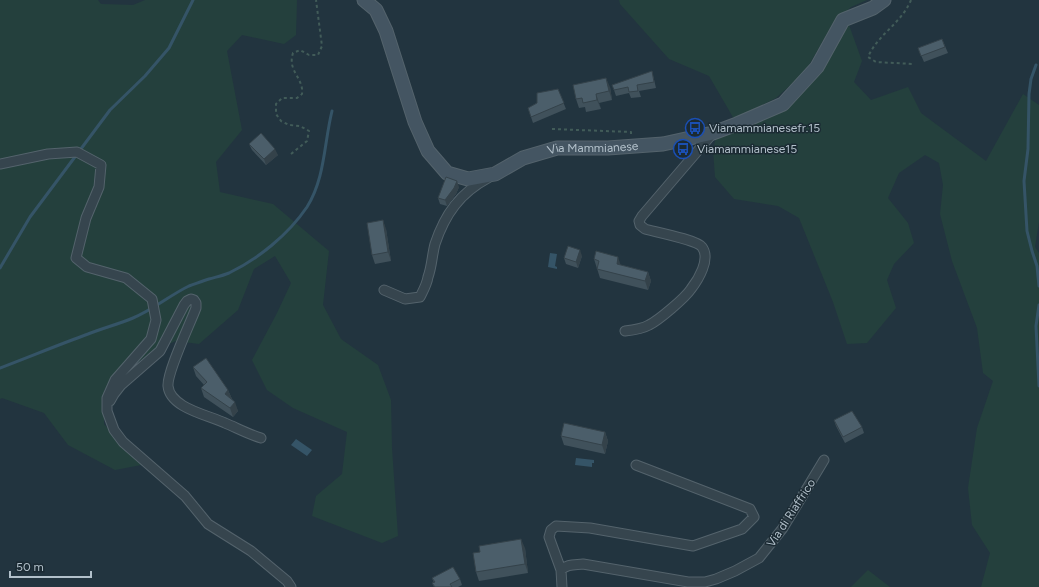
<svg xmlns="http://www.w3.org/2000/svg" width="1039" height="587" font-family="Figtree,sans-serif">
  <style>
    .green { fill: #24403d }
    .water { fill: #355467 }
    .lines { fill: none; stroke-linecap: round; stroke-linejoin: round }
    .stream { stroke: #355467; stroke-width: 3 }
    .street-casing { stroke: #54636c; stroke-width: 11 }
    .secondary-casing { stroke: #54636c; stroke-width: 15 }
    .path { stroke: #425c59; stroke-width: 2; stroke-dasharray: 3 3; stroke-linecap: butt }
    .street { stroke: #36454e; stroke-width: 9 }
    .secondary { stroke: #445562; stroke-width: 13 }
    .wall { fill: #40515b }
    .shaded-wall { fill: #34424a }
    .building { fill: #4b5e6a; stroke: #34424a }
    .labels { text-anchor: middle; dominant-baseline: central; stroke-width: 3; stroke-linejoin: round; paint-order: stroke }
    .poi-label { font-size: 12px; fill: #b2c0ca; stroke: #1b2a33; text-anchor: start }
    .street-label { font-size: 12px; fill: #b2c0ca; stroke: #1b2a33 }
  </style>
  <rect width="100%" height="100%" fill="#22343f"/>
  <path class="green" d="M0,0H98L101,4L133,5L145,0H297L296,35L284,44L242,35L227,51L242,130L216,162L220,192L273,204L329,251L323,305L341,339L378,365L391,400L392,448L398,536L382,543L312,516L316,496L342,474L347,432L293,408L267,390L252,360L277,313L291,283L275,256L254,269L238,310L199,344L176,341L152,351L104,390V424L141,465L115,470L68,445L44,413L2,398L0,399Z
    M619,0H867L851,7L832,25L805,72L776,98L734,119L709,76L669,59L620,4Z
    M849,25L862,61L854,82L871,100L908,87L921,113L986,161L1023,94L1039,105V222L1035,247L1039,253V587H981L990,553L972,525L968,488L977,428L993,381L983,373L977,328L952,261L940,214L943,185L939,163L925,155L899,173L888,198L908,223L914,243L894,264L887,280L896,308L867,343L847,344L833,302L799,218L778,206L734,199L715,177L713,150L716,137L790,104Z
    M868,570L890,587H851Z"/>
  <path class="water" d="M550,253L557,254L555,266L557,267V269L548,267Z
    M296,439L312,450L307,456L291,445Z
    M576,458L594,460V463H592V467L575,465Z"/>
  <g class="lines">
    <path class="stream" d="M1036,65L1031,79L1029,94L1028,149L1024,181L1027,231L1032,251L1037,266L1039,286
      M0,268L30,217L110,110L145,76L169,48L193,0
      M1039,305L1036,326L1039,386
      M0,368C29,357 58,345 88,334C103,328 119,324 133,318C153,310 170,295 189,286C195,284 202,281 209,279C216,277 222,276 229,273C258,259 288,235 307,207C325,179 324,143 332,111"/>
    <defs>
      <path id="street" d="M0,164L48,154L77,152L101,165L99,187L86,218L76,258L87,267L126,278L152,299L156,320L151,339L115,380L107,398V411L114,430L123,442L185,496L208,524L251,551L287,581L291,587
        M384,290L405,299L420,297C423,291 427,284 428,277C432,266 432,255 435,244C445,214 460,193 488,178
        M625,331C634,330 642,329 649,325C659,320 685,298 691,289C698,280 711,259 702,247C697,240 656,232 645,229L640,225L639,221L642,216L713,133
        M110,401L114,394L121,385L160,351L184,305L187,301L191,299L194,300L196,303V308C190,324 167,372 168,386C170,408 208,415 225,423C237,428 248,434 261,438
        M561,570L549,537L551,530L556,526L590,528L693,546L742,529L754,517L750,509L636,465
        M562,587L561,570C567,564 574,565 583,564L688,582H705L716,579L735,571L759,558L783,528L824,460"/>
      <g id="secondary">
        <path id="s1" d="M364,0L376,10L386,31L415,122L428,151L447,173L468,179L495,174L523,158L557,148H608L663,144L713,133L737,124L783,104L817,67L843,20L873,8L884,0"/>
      </g>
    </defs>
    <use href="#street" class="street-casing"/>
    <use href="#secondary" class="secondary-casing"/>
    <path class="path" d="M911,0C901,24 878,34 868,57L876,62L913,64
      M552,129L631,132V134
      M291,154L307,141L309,131L300,126L289,125L281,121L276,114V104L282,98H297L302,94C304,78 287,71 293,53L300,50L309,55H318L322,46L316,0"/>
    <use href="#street" class="street"/>
    <use href="#secondary" class="secondary"/>
  </g>
  <path class="wall" d="M942,39L948,53L924,62L918,48Z
    M652,71L656,88L639,91L641,97L631,98L629,93L616,96L614,90Z
    M610,87L612,100L599,103L601,109L586,112L585,107L579,108L576,99Z
    M558,89L566,109L533,123L528,108L537,103Z
    M249,144L278,155L266,165L252,150Z
    M459,187L456,194L447,206L440,204L438,198Z
    M386,229L391,261L375,264L372,255Z
    M582,256L578,268L566,264L564,258Z
    M594,259L621,265L648,272L651,281L648,290L600,278Z
    M193,367L228,390L232,399L238,411L233,417L204,397L201,388L204,385L196,376Z
    M834,420L862,427L864,433L845,443L836,426Z
    M605,432L608,441L605,454L564,445L561,436Z
    M525,548L528,573L479,581L476,572Z
    M432,578L460,579L462,585L458,587H434L432,583H434Z"/>
  <path class="shaded-wall" d="M606,78L610,87L612,100L609,91Z
    M596,94L601,109L597,100Z
    M275,149L278,155L266,165L264,159Z
    M457,181L459,187L456,194L447,206L445,200Z
    M383,220L386,229L391,261L388,252Z
    M580,250L582,256L578,268L576,262Z
    M618,257L621,266L617,264Z
    M648,272L651,281L648,290L645,281Z
    M228,390L232,399L225,394Z
    M235,402L238,411L233,417L230,408Z
    M605,432L608,441L605,454L602,445Z
    M521,539L525,548L528,573L525,564Z"/>
  <path class="building" d="M942,39L945,47L921,56L918,48Z
    M652,71L654,82L637,85L638,91L629,92L628,87L614,90L612,85Z
    M606,78L609,91L596,94L597,100L583,103L582,98L576,99L573,85Z
    M558,89L564,103L531,117L528,108L537,103V93Z
    M261,133L275,149L264,159L249,144Z
    M446,177L457,181L454,188L445,200L438,198Z
    M383,220L388,252L372,255L367,223Z
    M568,246L580,250L576,262L564,258Z
    M596,251L618,257L617,264L648,272L645,281L597,269L599,261L594,259Z
    M206,358L228,390L225,394L235,402L230,408L201,388L207,382L193,367Z
    M852,411L862,427L843,437L834,420Z
    M564,423L605,432L602,445L561,436Z
    M521,539L525,564L476,572L473,553L480,552L479,546Z
    M453,567L460,579L450,584L452,587H435L432,583L435,582L432,578Z"/>
  <defs>
    <symbol id="bus-ring" viewBox="-11 -11 22 22"><circle r="9.5" fill="#1b2a33" stroke="#1a4fb4" stroke-width="1.5"/><path d="M-5-6H5V4H4V6H2V4H-2V6H-4V4H-5ZM-3.5-4V0h7V-4ZM-3.5 1.2v1.5H-2V1.2ZM2 1.2v1.5H3.5V1.2Z" fill="#1a4fb4"/></symbol>
  </defs>
  <g fill-rule="evenodd">
    <use href="#bus-ring" x="684" y="117" width="22" height="22"/>
    <use href="#bus-ring" x="672" y="138" width="22" height="22"/>
  </g>
  <g class="labels">
    <g class="poi-label">
      <text x="709" y="128">Viamammianesefr.15</text>
      <text x="697" y="149">Viamammianese15</text>
    </g>
    <g class="street-label">
      <text stroke="none"><textPath href="#s1" startOffset="348">Via Mammianese</textPath></text>
      <text transform="translate(791 513) rotate(-57)">Via di Riaffrico</text>
    </g>
  </g>
  <path d="M10 571v6h81v-6" fill="none" stroke="#b2c0ca" stroke-width="2"/>
  <text x="16" y="571" font-size="12" fill="#b2c0ca" stroke="#1b2a33" stroke-width="3" paint-order="stroke">50 m</text>
</svg>
